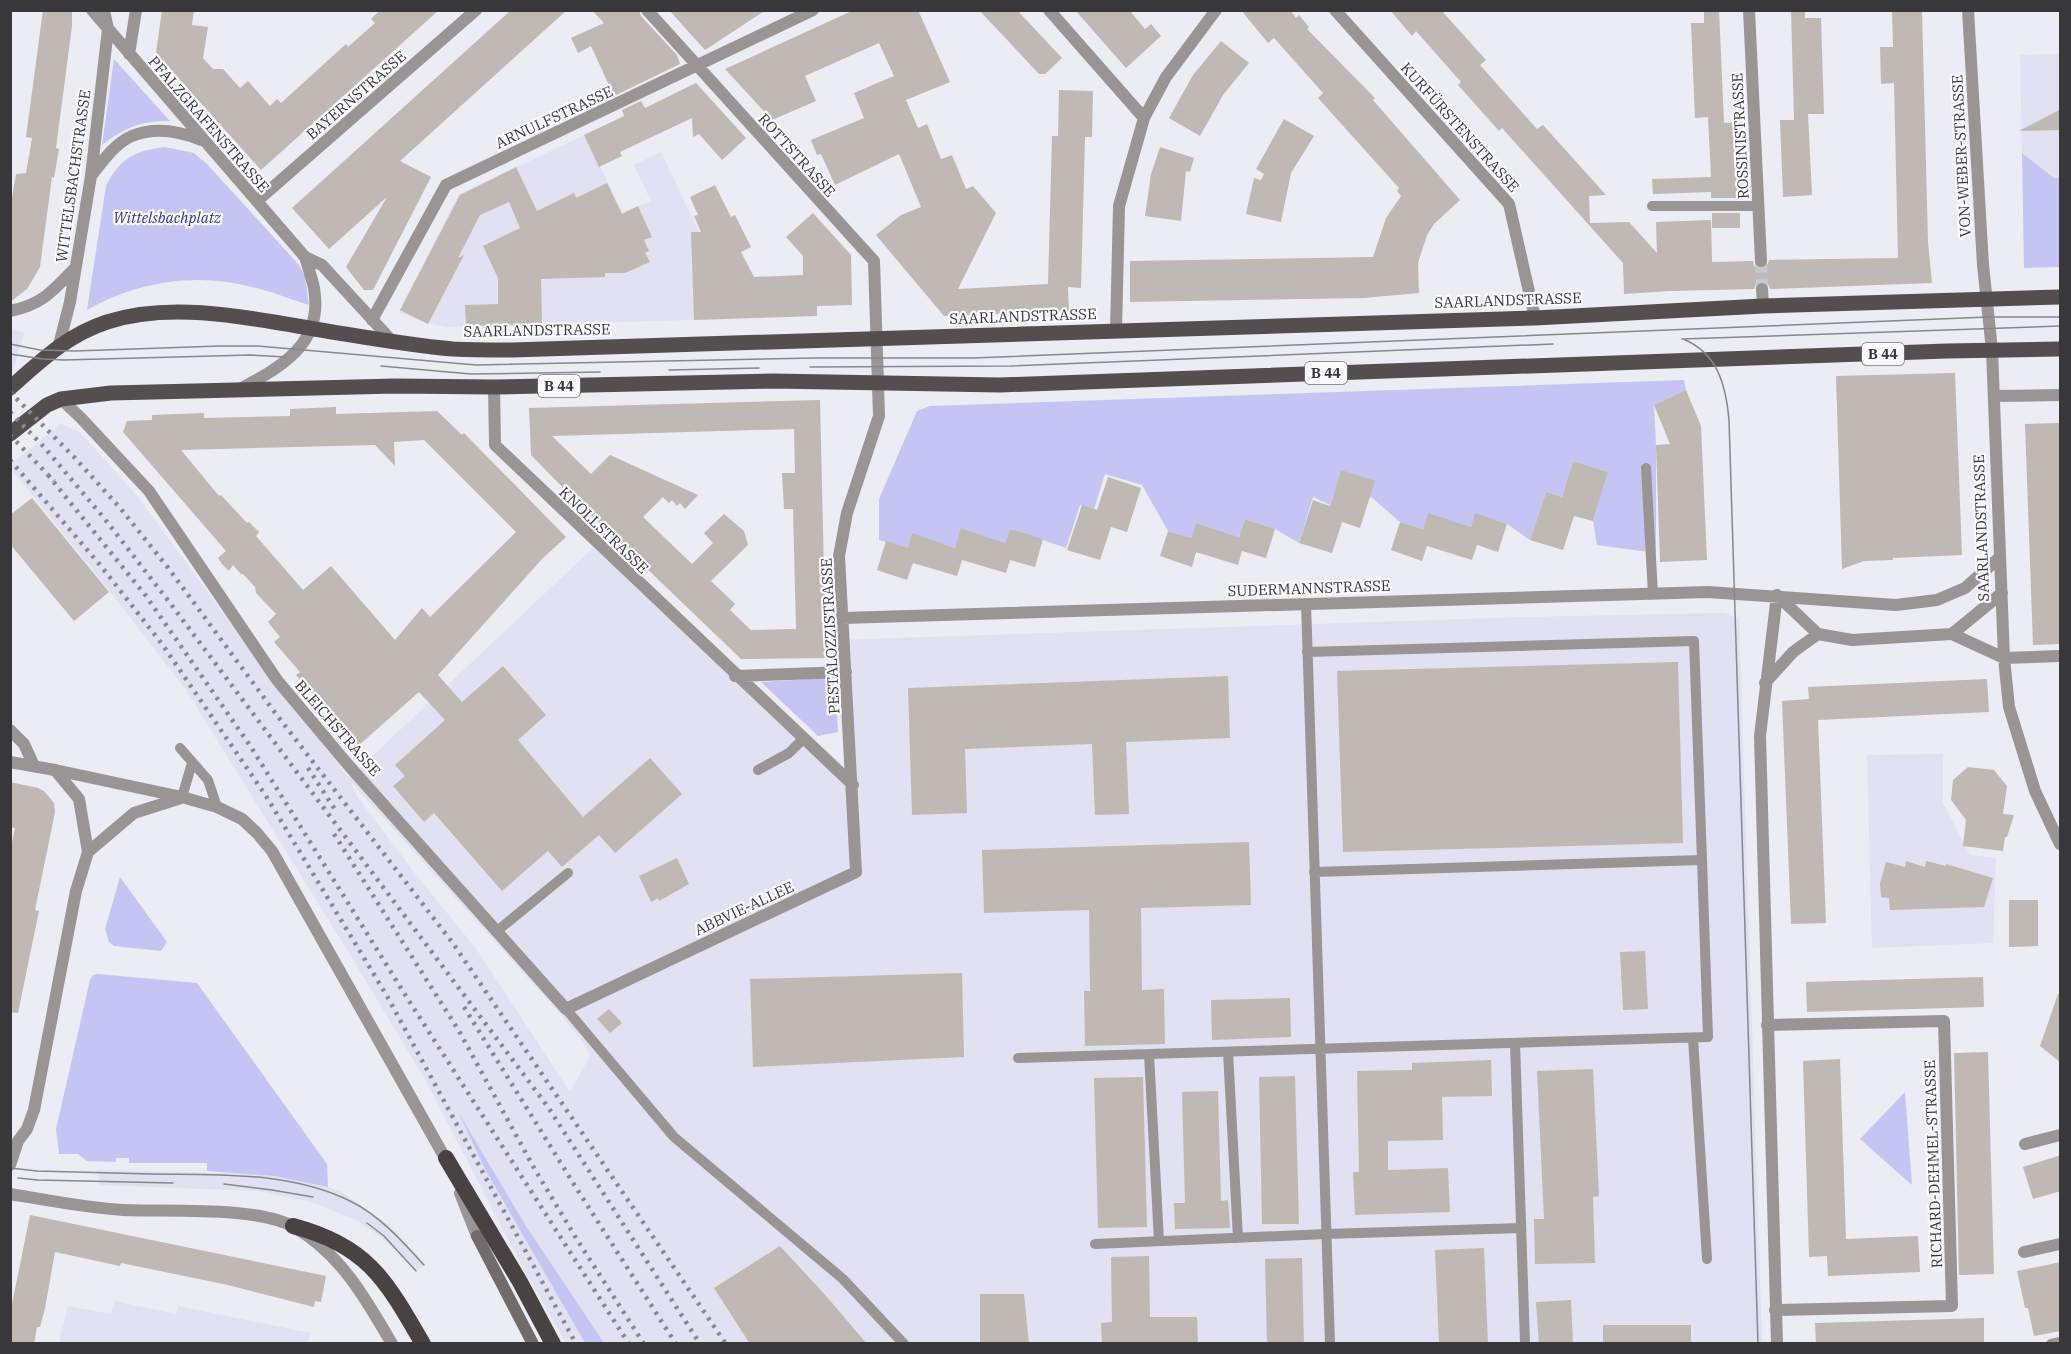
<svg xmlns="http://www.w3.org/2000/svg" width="2071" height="1354" font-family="'IBM Plex Serif',serif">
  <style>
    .built { fill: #e1e1f1; fill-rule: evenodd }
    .green { fill: #c5c5f3 }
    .building { fill: #bfb8b3; fill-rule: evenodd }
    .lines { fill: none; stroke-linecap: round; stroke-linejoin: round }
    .minor-tunnel { stroke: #c8c8d0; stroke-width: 12; stroke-dasharray: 12 6; stroke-linecap: butt }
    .service { stroke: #999595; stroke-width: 10 }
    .minor { stroke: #999595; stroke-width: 12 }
    .tertiary { stroke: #999595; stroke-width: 12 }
    .secondary { stroke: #716b6b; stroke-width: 12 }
    .primary { stroke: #554e4e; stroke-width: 15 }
    .trunk { stroke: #494242; stroke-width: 16 }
    .tram { stroke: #87878d; stroke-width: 1.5 }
    .rail { stroke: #87878d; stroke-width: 4.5; stroke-dasharray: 3 6; stroke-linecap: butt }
    .labels { text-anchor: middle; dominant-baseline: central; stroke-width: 4.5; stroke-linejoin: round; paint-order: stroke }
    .shield { fill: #fafaff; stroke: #727276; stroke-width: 1.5 }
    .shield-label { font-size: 14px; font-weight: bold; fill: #38383b }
    .street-label { font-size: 15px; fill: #38383b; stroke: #fafaff }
    .park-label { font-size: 15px; font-style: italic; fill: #3e2d8b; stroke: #fafaff }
  </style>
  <rect width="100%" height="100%" fill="#ececf5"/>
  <path class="built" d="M2060,54V178H2054L2022,153L2020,55Z
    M584,135L623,212L651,201L634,165L661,152L714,264L725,319L446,327L422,322L399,312L458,195Z
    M11,328L24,333L11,378Z
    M61,424L81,433L138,497L273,681L349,778L593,548L754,684L855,776L839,640L1524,617L1724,613L1739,619L1762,1343H604L526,1226L462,1120L486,1171L585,1343H566L524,1270L426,1081L349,953L186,690L109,590L11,469V464ZM350,781L555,1008L585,1045L590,1056L570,1092L477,950L417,876L357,796Z
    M1943,754V803L1970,855L1996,858L1993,943L1872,948L1867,755Z
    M98,1170L250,1174L274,1176L322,1185L342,1192L390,1226L424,1265L416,1271L381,1237L354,1219L311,1202L257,1191L99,1185Z
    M114,1301L176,1314L178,1306L310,1333L308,1343H59L68,1306L111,1314Z"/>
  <path class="green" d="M114,59L170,121C140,121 126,127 102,145Z
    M165,147L194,153L207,164L299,265L305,276L309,305C290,299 271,291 252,287C196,272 136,282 87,310L106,186C119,159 136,150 165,147Z
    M2022,153L2054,178H2060V267L2024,268Z
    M1684,380L1686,390L1654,405L1656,445V553L1597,545L1593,521L1608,472L1573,461L1562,497L1546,492L1530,540L1507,524L1476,514L1471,527L1428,514L1423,529L1400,522L1341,471L1330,505L1313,497L1299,543L1275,529L1245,519L1239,537L1196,523L1191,538L1168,531L1142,485L1105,474L1094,509L1080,505L1066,548L1010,529L1005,543L964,529L955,548L912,534L908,548L879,540V499L917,411L930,406Z
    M826,678L832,679L835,683L838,732L818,736L761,682Z
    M120,877L167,942L161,951L114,946L109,942L105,929Z
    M98,974L197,983L327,1164L328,1187L274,1176L207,1171V1163H129V1158H116V1162L87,1161L78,1154H59L56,1129L90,980L93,975Z
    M1905,1092L1912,1185L1860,1139Z
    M458,1112L526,1226L604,1343H585L486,1171Z"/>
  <path class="building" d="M43,10H72V26L56,148L59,149L54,178L52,177L40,267L27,289L10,302V209L16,174L26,173L32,138L26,137Z
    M162,10H194L192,25L208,27L203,58L213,69H223L240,88L248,81L270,106L277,99L281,103L346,44L348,47L375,23L371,19L380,10H439L261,170L156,53Z
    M511,10H567L400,161L431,177L373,290H364L346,267L387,197L329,249L292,208Z
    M592,10H639L641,16L677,55L680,64L614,96L591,46L578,53L571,38L604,23Z
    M669,10H766L705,50Z
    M854,10H918L950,82L906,100L918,128L927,124L941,159L952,155L966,189L973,186L996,213L958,289L1048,284L1052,136H1058L1059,90L1093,91L1092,137H1085L1081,288L1068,287L1069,311L944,316L876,235L901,215L921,207L899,154L835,185L821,154L817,155L811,140L864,118L854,93L894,76L879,43L805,76L816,101L772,120L725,69Z
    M979,10H1017L1062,58L1045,74H1039Z
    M1075,10H1129L1145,29L1151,24L1161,36L1126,68Z
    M1241,10H1290L1296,18L1299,15L1309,27L1307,29L1375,98L1373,100L1460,200L1434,224L1427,235L1418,263L1419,293L1364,298L1130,302V261L1373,257L1386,218L1401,196L1397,191L1399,188L1318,98L1323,93L1274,38L1268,43Z
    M1390,10H1441L1486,60L1480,65L1537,129L1543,125L1606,195L1589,196L1590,223L1629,222L1657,253L1656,222L1711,220L1712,262L1753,261L1754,266L1761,269L1766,268L1769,260L1898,258L1894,83L1881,84L1880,47H1893L1892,10H1922L1928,242L1932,283L1770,289L1768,284L1762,281L1757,282L1754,289L1670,291L1624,294L1623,263L1502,128L1499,131L1458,85L1461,82L1416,31L1412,36Z
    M1704,10H1719L1724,123L1739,122L1742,198H1711V192L1653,194L1652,179L1711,177L1708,117L1695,118L1691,23H1704Z
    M1791,10H1805V18H1821L1824,114H1808L1812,195L1783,197L1780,120H1794Z
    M1221,41L1249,63L1223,95L1200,136L1169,118L1193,75Z
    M696,83L746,138L722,160L699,134L693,137L692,118L620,152L622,156L599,167L584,135L624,116L622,110L641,101L645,108Z
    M2061,109V130L2019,131Z
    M1284,119L1314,136L1291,173L1281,222L1246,214L1254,178L1261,180L1264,174L1256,169Z
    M1160,147L1194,158L1190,172L1186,171L1181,221L1145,216L1151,174Z
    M516,167L537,211L574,193L576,198L607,183L622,214L638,206L652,237L644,240L649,251L645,253L650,262L625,273H605V277L541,279L542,324L466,326L465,305L498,304V278L483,246L520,228L509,202L480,215L458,258L464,255L428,324L400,310L460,195Z
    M715,185L731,217L735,215L751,247L741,252L754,277L803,275V256L786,237L813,213L851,255L852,305L817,306V316L694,320L691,232H701L694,216L698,215L690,197Z
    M1712,213H1740V228H1712Z
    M1955,373L1962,555L1893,558V560L1864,561L1842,569L1836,376Z
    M1686,390L1701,426L1707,560L1660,562L1656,445L1670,444L1654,405Z
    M820,400L826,658L741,659L567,492L531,455L529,408ZM794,429L795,473H782L784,509H793L796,629L751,630L730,610L735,604L711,581L748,545L744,531L724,514L704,533L713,543L692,564L643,517L663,497L669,503L672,500L677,506L680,503L685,509L698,495L610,455L591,474L552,436Z
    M336,407V414L437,411L462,435L464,433L566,537L542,559L438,675L462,702L503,666L546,715L518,740L583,817L650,758L682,794L615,853L599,835L562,867L548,851L502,891L434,813L424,822L393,786L405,776L395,765L445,720L419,692L358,746L296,675L300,672L274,642L280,637L268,622L276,614L256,593L255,587L243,574H241L233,565L229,571L222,564L218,558L226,551L123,432L127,421L152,420V415L204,413V418L290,416V409ZM424,440L516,532L430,617L422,608L395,640L331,566L303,590L256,536L259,532L249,522L247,523L221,495L219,496L181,450L375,445L395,466L394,442Z
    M2059,423L2061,644L2033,645L2025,424Z
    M1573,461L1608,472L1593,521L1574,516L1563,550L1530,540L1546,492L1562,497Z
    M1341,470L1375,481L1360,528L1342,522L1332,553L1299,543L1313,500L1330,506Z
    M1108,477L1141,488L1127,532L1111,527L1100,560L1067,550L1082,505L1097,510Z
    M32,498L109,592L74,621L10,544V515Z
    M1428,513L1471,527L1475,513L1507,524L1498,552L1477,545L1472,560L1427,546L1422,561L1391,550L1400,522L1423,529Z
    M1245,519L1275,529L1266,558L1242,551L1238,565L1196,552L1192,567L1160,556L1168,531L1191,538L1196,523L1239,537Z
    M961,528L1005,543L1010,529L1043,539L1035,567L1010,560L1006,573L962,560L957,576L913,563L907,580L877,570L886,541L908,548L912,533L955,548Z
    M1678,662L1683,843L1343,852L1337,671Z
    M1228,676L1230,738L1126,742L1129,814L1095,815L1092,744L965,749L967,813L912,815L908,688Z
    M1987,679L1989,712L1818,720L1826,923L1791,924L1782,701L1809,699L1808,687Z
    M1968,767L1994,770L2007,786L2003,814L2014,815L2007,837H2005L2003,851L1963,846L1966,820L1951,800L1953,780Z
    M10,782L38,788L44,791L54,803L55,812L35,910L39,911L18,1013L10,1012V852L15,828L10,827Z
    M1249,842L1251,905L1141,908L1142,990L1164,989L1165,1044L1085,1046L1084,991H1090L1089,910L984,913L982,850Z
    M677,858L689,884L659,901L658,898L651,902L639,876Z
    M1906,861L1925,867L1926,861L1946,866V864L1993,878L1984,907L1890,910L1889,898L1881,897L1880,883L1886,862L1905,867Z
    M2009,900H2038V946L2009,947Z
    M1645,951L1648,1009L1623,1010L1620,952Z
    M962,973L964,1057L753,1067L750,979Z
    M1983,977L1984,1007L1807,1012L1806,982Z
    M2058,994H2061V1063L2040,1046Z
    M1290,998L1291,1037L1212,1040L1211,1000Z
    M609,1009L622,1023L610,1033L597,1019Z
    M1988,1052L1994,1274L1959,1275L1954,1053Z
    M1840,1059L1846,1239L1918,1236L1920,1272L1828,1276L1827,1256L1809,1257L1803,1061Z
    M1491,1060L1492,1096L1442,1097L1443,1140L1388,1141V1170L1448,1168L1450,1212L1355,1215L1353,1172H1359L1357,1071L1412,1070V1063Z
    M1593,1069L1599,1196L1593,1197L1595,1263L1535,1264L1534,1219H1544L1537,1071Z
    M1295,1076L1299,1224H1262L1259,1077Z
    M1143,1077L1147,1227L1098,1228L1094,1078Z
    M1218,1091L1221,1201L1228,1200L1230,1228L1175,1229L1174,1203H1185L1182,1092Z
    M2061,1155V1191L2033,1199L2023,1167Z
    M30,1215L326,1276L321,1302L315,1301L314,1307L228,1285L121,1263L120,1266L55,1252L45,1308L40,1327H37L34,1344H10V1314Z
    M780,1246L827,1297L867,1344H750L714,1288Z
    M1484,1248L1488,1344H1439L1435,1250Z
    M1149,1256L1150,1317H1197L1198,1344H1102L1101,1323L1112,1322L1111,1257Z
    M1302,1258L1304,1344H1267L1265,1259Z
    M2061,1262V1331L2034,1336L2028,1308H2025L2017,1271Z
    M980,1294H1024L1029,1344H980Z
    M1571,1300L1573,1344H1539L1536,1302Z
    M1984,1318V1344H1816L1815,1323Z
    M1603,1325H1691V1344H1603Z"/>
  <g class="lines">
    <path class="minor-tunnel" d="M1761,261L1762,289"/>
    <path class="service" d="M1652,206H1758
      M1646,468L1653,594
      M1306,603L1330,1344
      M1307,652L1694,641L1702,860L1314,872
      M180,748L208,780L217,807
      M758,770L789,753L803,739
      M182,797L192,763
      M497,931L568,873
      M566,1009L674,1137L843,1279L904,1344
      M1693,1038L1707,1259
      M1515,1043L1525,1344
      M1228,1052L1238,1238
      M1149,1054L1159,1241
      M1018,1058L1708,1037L1702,860
      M1095,1244L1326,1234L1521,1228
      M2051,1344L2060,1342"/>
    <path class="minor" d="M92,10L305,257L322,265L392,341
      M1049,10L1144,118
      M1335,10L1509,204L1535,318
      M1749,10L1761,261
      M129,54L136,10
      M91,176C102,162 115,143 132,136C154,127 179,131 201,140
      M257,201L476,10
      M1762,289L1763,306
      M10,311C42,305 54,290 75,268
      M372,320L446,185L813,10
      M1116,331L1119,206L1144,118L1166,77L1216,10
      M59,345L70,302L91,176L108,29L104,10
      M1992,350L2004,658L2009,707L2035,791L2060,844
      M494,387L495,445L853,785
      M240,389C281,367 324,344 314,288C312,278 308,267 305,257
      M1994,396L2060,395
      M61,399L81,418L149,491L277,680L350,767L566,1009L856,872L839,556L847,513L879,416L874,261L647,10
      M1777,595L1818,634L1852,640L1952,634L2002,593
      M842,618L1708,592L1896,605L1937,600L1965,588L2000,557
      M1952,634L2004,658L2060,656
      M735,676L846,672
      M1765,683L1793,652L1818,634
      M10,730L24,744L34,766
      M10,762L55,770
      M1767,1025L1944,1021L1952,1306L1775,1310
      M2025,1144L2060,1135
      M2024,1252L2060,1244
      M1777,1344L1760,736L1777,595"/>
    <path class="tertiary" d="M1968,10L1983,265L1992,350
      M55,770L182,797L217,807L242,819L257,833L272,851L449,1165
      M88,852L134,813L181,798
      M10,1165L18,1141L27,1129L34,1110L76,891L88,852L79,799L55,770
      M460,1193L477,1236
      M10,1194C48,1200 85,1208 123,1210C167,1212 258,1206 294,1227C340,1253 366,1299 392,1344"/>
    <path class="secondary" d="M477,1236L533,1344"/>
    <path class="primary" d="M10,388C41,361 67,335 107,322C180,298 271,323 345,334C381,340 417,346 453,349C473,350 492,350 512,350L1535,318L1763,306L2060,297
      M10,434L47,405L61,399L111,393L395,386L494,387L773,381L1000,385L1947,351L2060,349"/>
    <path class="trunk" d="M446,1158L520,1282L553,1344
      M293,1226C368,1246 386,1280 423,1344"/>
    <path class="tram" d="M1682,339L2060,326
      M1683,339C1718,353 1726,386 1729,420L1758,1344
      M10,344L40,350L75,351L220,346H258L476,365L815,358H973L1988,317H2060
      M10,354L43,359L64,360L250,355L286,357
      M381,366L471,374L600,372
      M810,367L1011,366L1553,344
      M669,370L759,368
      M10,1168L37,1171C75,1172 113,1173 151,1174C217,1175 291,1171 352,1202C380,1216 403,1242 424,1265
      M18,1178L38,1180L173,1183
      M224,1184L272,1190L313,1197
      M367,1223L384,1236L416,1271"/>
    <path class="rail" d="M10,392L75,458L121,509L169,569L276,714L452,942L726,1344
      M10,412L44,447L104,518L170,603L548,1107L700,1344
      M10,435L54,481
      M10,460L101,566L162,644L266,796L387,996L576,1344
      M48,475L146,596L251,747L404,993L629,1344
      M308,768L336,811
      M334,834L459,1031L534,1168L576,1238L644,1344
      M464,1007L575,1186L676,1344"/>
  </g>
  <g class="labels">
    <g class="shield">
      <rect x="1862" y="343" width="42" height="22" rx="4.5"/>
      <rect x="1305" y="362" width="42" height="22" rx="4.5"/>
      <rect x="538" y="375" width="42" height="22" rx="4.5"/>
    </g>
    <g class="shield-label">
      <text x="1883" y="354">B 44</text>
      <text x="1326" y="373">B 44</text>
      <text x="559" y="386">B 44</text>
    </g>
    <g class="street-label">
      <text transform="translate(356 95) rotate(-41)">BAYERNSTRASSE</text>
      <text transform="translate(554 117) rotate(-25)">ARNULFSTRASSE</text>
      <text transform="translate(209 124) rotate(49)">PFALZGRAFENSTRASSE</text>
      <text transform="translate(1460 127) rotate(48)">KURFÜRSTENSTRASSE</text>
      <text transform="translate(1740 136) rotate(-93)">ROSSINISTRASSE</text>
      <text transform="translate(797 155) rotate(48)">ROTTSTRASSE</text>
      <text transform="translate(1961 156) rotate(-93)">VON-WEBER-STRASSE</text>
      <text transform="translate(73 176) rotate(-82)">WITTELSBACHSTRASSE</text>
      <text transform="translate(1508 300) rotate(-2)">SAARLANDSTRASSE</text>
      <text transform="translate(1023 316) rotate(-2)">SAARLANDSTRASSE</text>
      <text transform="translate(537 330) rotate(-1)">SAARLANDSTRASSE</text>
      <text transform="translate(1981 528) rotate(-92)">SAARLANDSTRASSE</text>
      <text transform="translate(604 530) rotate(44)">KNOLLSTRASSE</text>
      <text transform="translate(1309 588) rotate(-2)">SUDERMANNSTRASSE</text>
      <text transform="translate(830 636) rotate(-93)">PESTALOZZISTRASSE</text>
      <text transform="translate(338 728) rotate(49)">BLEICHSTRASSE</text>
      <text transform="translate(744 908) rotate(-25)">ABBVIE-ALLEE</text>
      <text transform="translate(1933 1164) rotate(-92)">RICHARD-DEHMEL-STRASSE</text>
    </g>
    <g class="park-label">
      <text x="167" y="217">Wittelsbachplatz</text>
    </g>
  </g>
  <rect width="2071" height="1354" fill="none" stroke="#38383b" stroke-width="24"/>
</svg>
